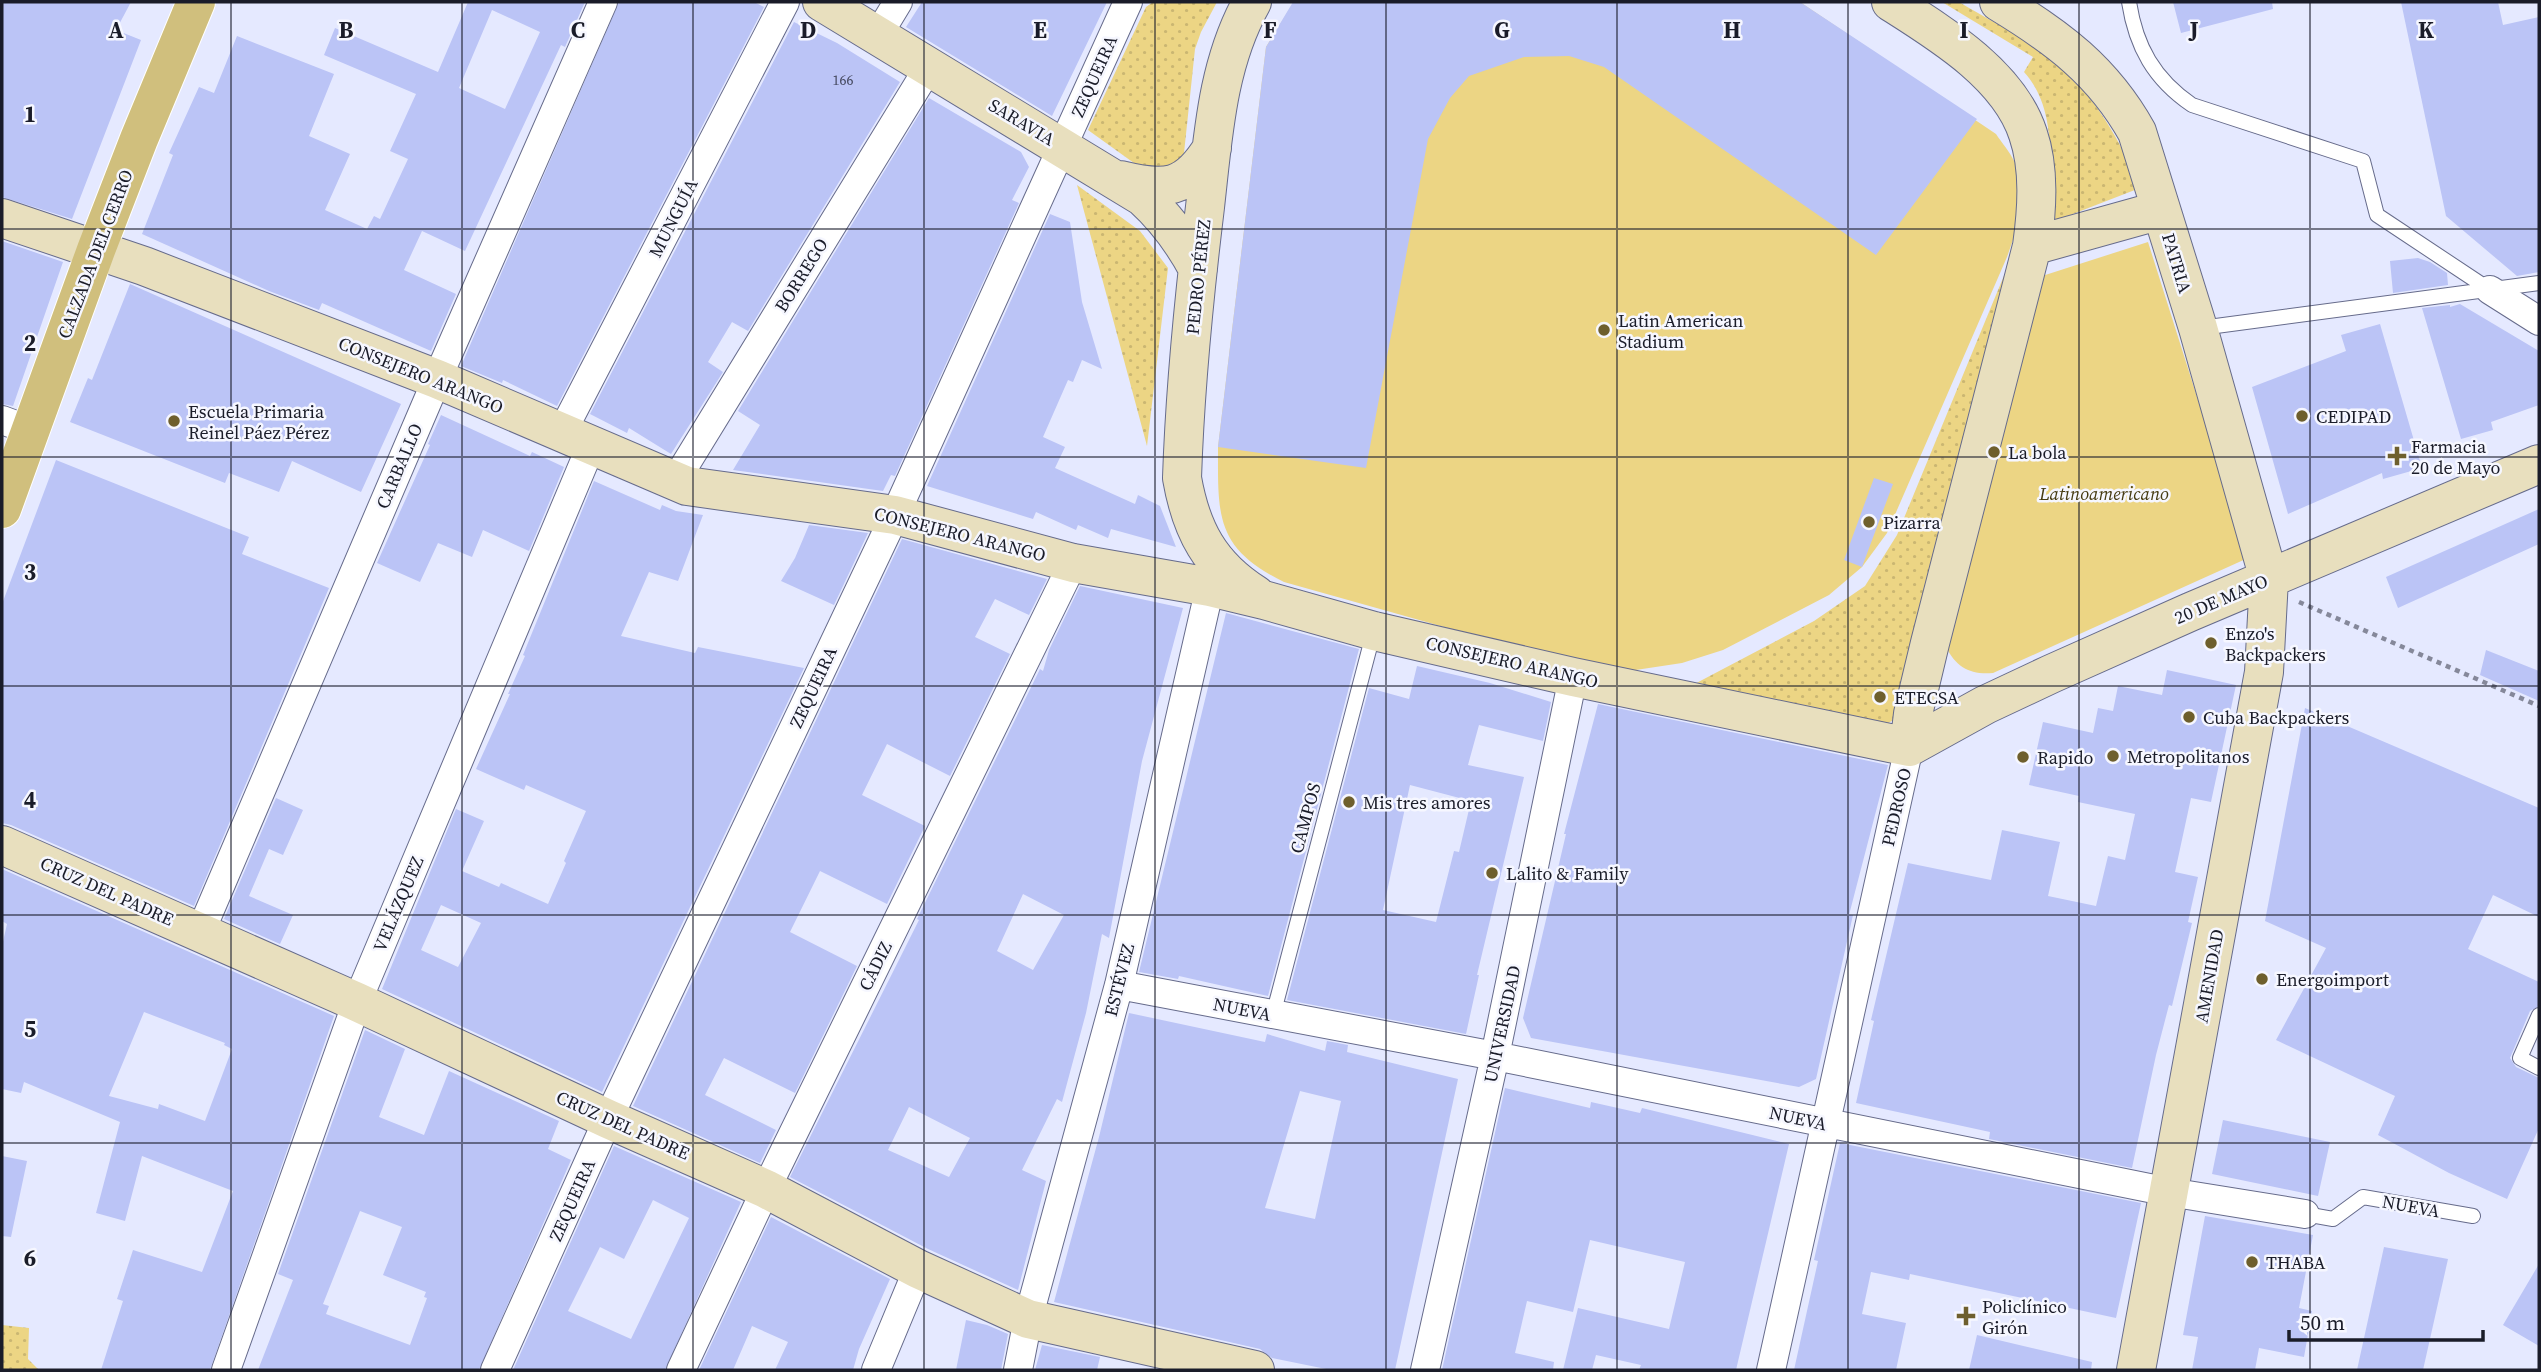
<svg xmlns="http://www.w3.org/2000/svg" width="2541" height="1372" font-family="'Source Serif 4',serif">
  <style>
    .grass { fill: url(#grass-dots) }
    .park { fill: #ecd584 }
    .building { fill: #bbc4f6; fill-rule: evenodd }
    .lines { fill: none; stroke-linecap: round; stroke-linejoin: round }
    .lane-casing { stroke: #666b8b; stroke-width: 16 }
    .street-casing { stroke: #666b8b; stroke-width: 30 }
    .secondary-casing { stroke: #666b8b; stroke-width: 40 }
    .primary-casing { stroke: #fff; stroke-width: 40 }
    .path { stroke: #85889a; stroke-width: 4.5; stroke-dasharray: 5 5; stroke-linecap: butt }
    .lane { stroke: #fff; stroke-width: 14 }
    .street { stroke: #fff; stroke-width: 28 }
    .secondary { stroke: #e8dfbe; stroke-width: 38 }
    .primary { stroke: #d0bf7d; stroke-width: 38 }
    .grid { fill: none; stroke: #1a1c29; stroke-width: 2; stroke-opacity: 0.55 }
    .poi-dot { fill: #6e5f2d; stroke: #f6f7ff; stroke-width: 2.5 }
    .labels { text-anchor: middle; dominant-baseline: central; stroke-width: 5; stroke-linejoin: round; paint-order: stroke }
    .number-label { font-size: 14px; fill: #42465c }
    .street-label { font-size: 18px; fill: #1a1c29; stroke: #f6f7ff }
    .poi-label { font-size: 18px; fill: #1a1c29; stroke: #f6f7ff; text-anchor: start }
    .park-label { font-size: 18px; font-style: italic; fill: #453a11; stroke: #f6f7ff }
    .grid-label { font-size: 23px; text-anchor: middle; font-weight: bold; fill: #1a1c29; stroke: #f6f7ff; stroke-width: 5; stroke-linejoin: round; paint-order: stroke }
  </style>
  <defs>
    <pattern id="grass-dots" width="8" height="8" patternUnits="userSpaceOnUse" patternTransform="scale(1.75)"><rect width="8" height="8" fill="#ecd584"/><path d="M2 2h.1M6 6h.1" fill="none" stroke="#cab672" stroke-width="1.8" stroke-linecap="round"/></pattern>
  </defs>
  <rect width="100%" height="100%" fill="#e5e9ff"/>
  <path class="grass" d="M1153,2H1217L1201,32L1195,49L1184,153L1173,167L1145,171L1088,130L1146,7Z
    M1942,2H1959C1991,21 2027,39 2056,63C2096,97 2120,140 2140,188L2047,224C2049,174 2060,112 2024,72L2033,57Z
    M1077,185L1140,231L1168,268L1147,446Z
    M2010,261L1895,719L1885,725L1685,689L1814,621L1865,586L1897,535Z
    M2,1325L29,1328L28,1359L39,1370H2Z"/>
  <path class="park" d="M1294,2H1800L1996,134C2002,143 2010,152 2014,161C2030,193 2018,226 2007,257L1887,533L1862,567L1829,595L1723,650L1682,663L1629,671L1590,668L1284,582C1215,548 1218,516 1218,447L1266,47Z
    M2148,242L2248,558L1993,673C1970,675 1956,667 1946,647L2039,277Z"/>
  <path class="building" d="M2,2H131L116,30L141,40L72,219L2,197Z
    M468,2H585L565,47L561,45L465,251L422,231L404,270L456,294L431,351L322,303L319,310L269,291L142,234L173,155L169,153L199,87L214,93L237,36L334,74L309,136L350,154L325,210L367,229L374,216L380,219L408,159L390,151L416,94L324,55L335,28L438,72ZM492,10L540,32L505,109L459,88Z
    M619,2H754L764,7L557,406L503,380L502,383L461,366Z
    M922,2H1107L1052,116L906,27Z
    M1293,2H1800L1977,119L1876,255L1604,67L1569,56L1524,57L1469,76L1450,98L1428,139L1366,468L1218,447L1266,47Z
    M2173,2H2272L2273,9L2181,33Z
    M2401,2H2498L2503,25L2539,17V272L2517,276L2446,216Z
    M794,22L837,43L900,82L748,331L732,322L708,362L723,372L671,454L629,428L627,433L590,414Z
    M929,98L1021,152L1029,167L1012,200L1019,203L895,476L891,475L883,491L733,470L760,425L738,411Z
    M1050,214L1070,222L1082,302L1102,369L1082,360L1073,382L1068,380L1043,437L1065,447L1055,468L1135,504L1138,495L1160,506L1176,547L1111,529L1108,538L1078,525L1076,530L1036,512L1033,519L927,486Z
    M2,241L63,262L13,406L2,404Z
    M2418,258L2430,262L2447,273L2448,285L2393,293L2390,261Z
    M130,284L401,404L361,492L292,461L279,492L229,473L225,483L70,422L88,378L92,380Z
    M2460,304L2539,351V405L2491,422L2493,430L2461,439L2422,308L2450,305V307Z
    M2380,324L2422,468L2383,479L2382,473L2288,514L2252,387L2346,351L2341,335Z
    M441,415L530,456L532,452L564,467L529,551L483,530L472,557L438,543L420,582L377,563L430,445L428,444Z
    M56,460L249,537L242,554L329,588L194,906L11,825L2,823V604Z
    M1874,478L1893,484L1862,567L1844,560Z
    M594,481L660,510L662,505L676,511L703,515L678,581L649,572L621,636L695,653L698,647L804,668L602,1092L382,989L456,809L484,821L462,871L499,887L501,883L548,904L566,863L564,861L586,811L526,785L524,790L476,769L510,694H508L525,656L523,655ZM441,905L481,923L458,967L421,950Z
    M2539,509V544L2398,608L2386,577Z
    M809,525L868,533L834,605L781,581L795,558Z
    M902,539L1047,579L1029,615L995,599L975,637L1010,654L950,776L887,744L862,795L925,826L887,904L820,871L790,932L857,966L795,1093L724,1058L705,1095L776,1130L760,1163L633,1106Z
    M1080,586L1183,608L1142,761L1109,938L1102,934L1086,1013L1062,1102L1057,1099L1022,1170L1046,1181L1018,1290L928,1249L790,1177L919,920L917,919L1040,669L1043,671L1049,650ZM1023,894L1064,915L1033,970L997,951ZM909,1107L970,1138L949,1177L888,1150Z
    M1226,613L1359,649L1268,996L1179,976L1178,979L1139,972Z
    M2486,650L2539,671V701L2480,675Z
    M1417,666L1490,683L1551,702L1543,741L1479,725L1468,765L1524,777L1477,975H1479L1466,1034L1287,1000L1369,688L1409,699ZM1410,785L1471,801L1459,852L1454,851L1436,922L1383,910Z
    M2167,670L2236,685L2211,802L2191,798L2175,872L2198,877L2188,922L2192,923L2172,1006L2169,1005L2156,1055L2132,1168L1989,1139L1990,1132L1856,1103L1874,1021L1871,1020L1908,863L1991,880L2002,830L2060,842L2048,896L2096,906L2108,856L2125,860L2135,814L2078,802L2079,796L2029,785L2043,722L2093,733L2098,708L2113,711L2118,686L2162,695Z
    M1598,704L1888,765L1849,915H1853L1816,1079L1799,1087L1531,1038L1523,1018L1566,834H1564Z
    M2305,708L2539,808V917L2493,895L2468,949L2539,982V1006L2530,1011L2510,1058L2516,1067L2539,1078V1128L2507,1199L2449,1173L2378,1135L2395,1096L2276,1040L2326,948L2265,921Z
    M276,798L303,810L283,855L269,849L249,896L293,915L280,944L224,919Z
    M2,869L334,1016L210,1370H101L123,1301L117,1299L133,1250L202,1272L233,1191L142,1156L125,1221L96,1213L120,1122L24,1082L21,1093L2,1089V946L7,924L2,921ZM144,1012L225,1043L224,1045L232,1049L205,1121L159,1104L158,1109L109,1096Z
    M1129,1013L1265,1042L1267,1034L1325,1051L1327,1041L1348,1045L1347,1052L1458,1079L1395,1370H1331L1272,1358L1260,1349L1054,1302L1099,1137ZM1300,1091L1341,1101L1315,1219L1265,1208Z
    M365,1030L405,1049L379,1117L424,1135L449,1071L559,1121L548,1149L571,1160L479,1370H258L293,1280L278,1274ZM360,1211L402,1227L383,1275L426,1292L424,1297L427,1298L410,1345L326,1314L329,1306L323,1304Z
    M1505,1088L1590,1108L1591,1102L1640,1113L1642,1108L1789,1144L1736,1370H1639L1641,1365L1596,1355L1592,1370H1563L1578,1308L1669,1329L1685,1262L1590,1240L1573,1312L1527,1301L1515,1353L1554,1362L1553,1370H1442Z
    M2223,1120L2330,1142L2318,1196L2212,1174Z
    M1840,1143L2141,1203L2116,1318L1910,1274L1909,1280L1871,1272L1862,1314L1906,1323L1896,1370H1794L1818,1261L1814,1260Z
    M614,1146L741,1202L665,1370H513ZM653,1200L689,1218L631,1339L568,1311L600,1247L624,1259Z
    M2,1156L27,1161L11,1237L2,1236Z
    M2205,1216L2313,1235L2299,1308L2312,1311L2304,1357L2259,1348L2255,1370H2192L2198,1337L2183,1335Z
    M771,1217L890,1279L859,1349L853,1370H775L788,1342L752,1326L733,1370H699Z
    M2384,1247L2448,1259L2423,1370H2357Z
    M2539,1264V1346L2503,1325Z
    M966,1320L987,1325L1008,1334L1001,1370H956Z
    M1977,1335L2092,1362L2091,1370H1969Z
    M1042,1345L1100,1357L1097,1370H1035Z"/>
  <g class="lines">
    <defs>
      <path id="lane" d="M2129,2C2136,47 2154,79 2192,105L2363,161L2377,215L2490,290
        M2201,328L2539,283
        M1273,1015L1374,631
        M2539,1015L2520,1058L2539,1068
        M2305,1214L2333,1219L2363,1197L2473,1216"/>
      <path id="street" d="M878,35L898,2
        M2490,290L2539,321
        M2,420L29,430
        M561,434L785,2
        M674,483L929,67
        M200,933L437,379L603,2
        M1119,985L1495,1056L2169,1192L2305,1214
        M226,1370L357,1002L591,446
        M495,1370L608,1119L895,515L1128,2
        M681,1370L766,1189L1073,563
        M876,1370L918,1269
        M1018,1370L1028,1319L1119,985L1210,587
        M1425,1370L1495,1056L1573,677
        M1771,1370L1909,747"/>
      <path id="secondary" d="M822,2L1143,197C1166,218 1183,241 1198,269
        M1252,2C1217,64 1213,137 1205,207C1194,297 1185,388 1182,478C1191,530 1210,566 1256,595
        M1891,2C1940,33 2009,75 2028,134C2040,169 2037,210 2032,246L1930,643L1913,714L1909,747
        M1999,2C2057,37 2103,71 2137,132L2198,328L2269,579L2264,672L2136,1370
        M1120,180C1165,191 1186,190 1212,148
        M2,218L144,266L437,379L687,486L895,515L1073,563L1210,587L1264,600L1374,631L1573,677L1909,747
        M2032,246L2161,210
        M1909,747L1985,705L2051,674L2190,612L2539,464
        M2,845L357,1002L608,1119L766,1189L918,1269L1028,1319L1255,1370"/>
      <path id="primary" d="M2,509L96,250L139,139L196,2"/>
    </defs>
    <use href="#lane" class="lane-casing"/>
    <use href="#street" class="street-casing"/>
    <use href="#secondary" class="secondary-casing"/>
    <use href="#primary" class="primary-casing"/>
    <path class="path" d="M2299,602L2539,706"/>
    <use href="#lane" class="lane"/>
    <use href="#street" class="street"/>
    <use href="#secondary" class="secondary"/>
    <use href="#primary" class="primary"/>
  </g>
  <path class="grid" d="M231,2V1370M462,2V1370M693,2V1370M924,2V1370M1155,2V1370M1386,2V1370M1617,2V1370M1848,2V1370M2079,2V1370M2310,2V1370M2,229H2539M2,457H2539M2,686H2539M2,915H2539M2,1143H2539"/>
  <g class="poi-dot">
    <circle cx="1604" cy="330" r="7"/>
    <circle cx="2302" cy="416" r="7"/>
    <circle cx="174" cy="421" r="7"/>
    <circle cx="1994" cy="452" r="7"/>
    <path d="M2393.5 445.5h7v7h7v7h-7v7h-7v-7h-7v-7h7z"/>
    <circle cx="1869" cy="522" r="7"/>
    <circle cx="2211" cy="643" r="7"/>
    <circle cx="1880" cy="697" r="7"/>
    <circle cx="2189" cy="717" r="7"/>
    <circle cx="2113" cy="756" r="7"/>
    <circle cx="2023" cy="757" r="7"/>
    <circle cx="1349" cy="802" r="7"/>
    <circle cx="1492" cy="873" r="7"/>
    <circle cx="2262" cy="979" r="7"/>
    <circle cx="2252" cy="1262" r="7"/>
    <path d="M1962.5 1305.5h7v7h7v7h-7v7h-7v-7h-7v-7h7z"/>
  </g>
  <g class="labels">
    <g class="number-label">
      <text x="843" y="80">166</text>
    </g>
    <g class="street-label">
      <text transform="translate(1094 76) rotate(-66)">ZEQUEIRA</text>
      <text transform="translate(1022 122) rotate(31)">SARAVIA</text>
      <text transform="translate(673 218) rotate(-63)">MUNGUÍA</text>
      <text transform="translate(95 254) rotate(-69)">CALZADA DEL CERRO</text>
      <text transform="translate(2177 263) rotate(73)">PATRIA</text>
      <text transform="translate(801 275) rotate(-58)">BORREGO</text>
      <text transform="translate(1198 277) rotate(-84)">PEDRO PÉREZ</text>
      <text transform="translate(421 375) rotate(22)">CONSEJERO ARANGO</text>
      <text transform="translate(399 466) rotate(-67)">CARBALLO</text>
      <text transform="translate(960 534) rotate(14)">CONSEJERO ARANGO</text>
      <text transform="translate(2221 599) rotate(-23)">20 DE MAYO</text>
      <text transform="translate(1512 662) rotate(13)">CONSEJERO ARANGO</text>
      <text transform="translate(813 687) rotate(-65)">ZEQUEIRA</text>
      <text transform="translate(1896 807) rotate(-77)">PEDROSO</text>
      <text transform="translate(1305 818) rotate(-75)">CAMPOS</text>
      <text transform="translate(107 891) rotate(24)">CRUZ DEL PADRE</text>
      <text transform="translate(398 904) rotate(-67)">VELÁZQUEZ</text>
      <text transform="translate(875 966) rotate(-64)">CÁDIZ</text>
      <text transform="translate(2209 976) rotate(-80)">AMENIDAD</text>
      <text transform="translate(1119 980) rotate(-76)">ESTÉVEZ</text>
      <text transform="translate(1242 1009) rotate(11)">NUEVA</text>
      <text transform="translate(1502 1024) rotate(-78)">UNIVERSIDAD</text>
      <text transform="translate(1798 1118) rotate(12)">NUEVA</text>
      <text transform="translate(623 1125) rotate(24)">CRUZ DEL PADRE</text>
      <text transform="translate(572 1200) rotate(-66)">ZEQUEIRA</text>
      <text transform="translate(2411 1206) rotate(10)">NUEVA</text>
    </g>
    <g class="poi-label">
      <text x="1618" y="320">Latin American<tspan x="1618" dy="21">Stadium</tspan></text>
      <text x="188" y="411">Escuela Primaria<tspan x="188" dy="21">Reinel Páez Pérez</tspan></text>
      <text x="2316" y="416">CEDIPAD</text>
      <text x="2411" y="446">Farmacia<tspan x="2411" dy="21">20 de Mayo</tspan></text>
      <text x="2008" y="452">La bola</text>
      <text x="1883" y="522">Pizarra</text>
      <text x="2225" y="633">Enzo's<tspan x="2225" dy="21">Backpackers</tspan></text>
      <text x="1894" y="697">ETECSA</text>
      <text x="2203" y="717">Cuba Backpackers</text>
      <text x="2127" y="756">Metropolitanos</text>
      <text x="2037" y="757">Rapido</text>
      <text x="1363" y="802">Mis tres amores</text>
      <text x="1506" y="873">Lalito &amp; Family</text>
      <text x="2276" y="979">Energoimport</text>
      <text x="2266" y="1262">THABA</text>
      <text x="1982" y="1306">Policlínico<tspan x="1982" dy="21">Girón</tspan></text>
    </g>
    <g class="park-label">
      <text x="2104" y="493">Latinoamericano</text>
    </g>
  </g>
  <g class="grid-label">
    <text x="116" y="38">A</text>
    <text x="346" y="38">B</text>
    <text x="578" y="38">C</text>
    <text x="808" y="38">D</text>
    <text x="1040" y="38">E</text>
    <text x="1270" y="38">F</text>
    <text x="1502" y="38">G</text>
    <text x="1732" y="38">H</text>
    <text x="1964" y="38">I</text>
    <text x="2194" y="38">J</text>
    <text x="2426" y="38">K</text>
    <text x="30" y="122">1</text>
    <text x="30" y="351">2</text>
    <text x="30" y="580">3</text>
    <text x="30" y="808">4</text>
    <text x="30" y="1037">5</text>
    <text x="30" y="1266">6</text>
  </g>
  <rect width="2541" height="1372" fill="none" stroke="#1a1c29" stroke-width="7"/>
  <path d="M2289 1330v10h194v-10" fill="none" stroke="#1a1c29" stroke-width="3.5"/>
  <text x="2300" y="1330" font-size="21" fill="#1a1c29" stroke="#f6f7ff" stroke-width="5" paint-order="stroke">50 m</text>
</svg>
